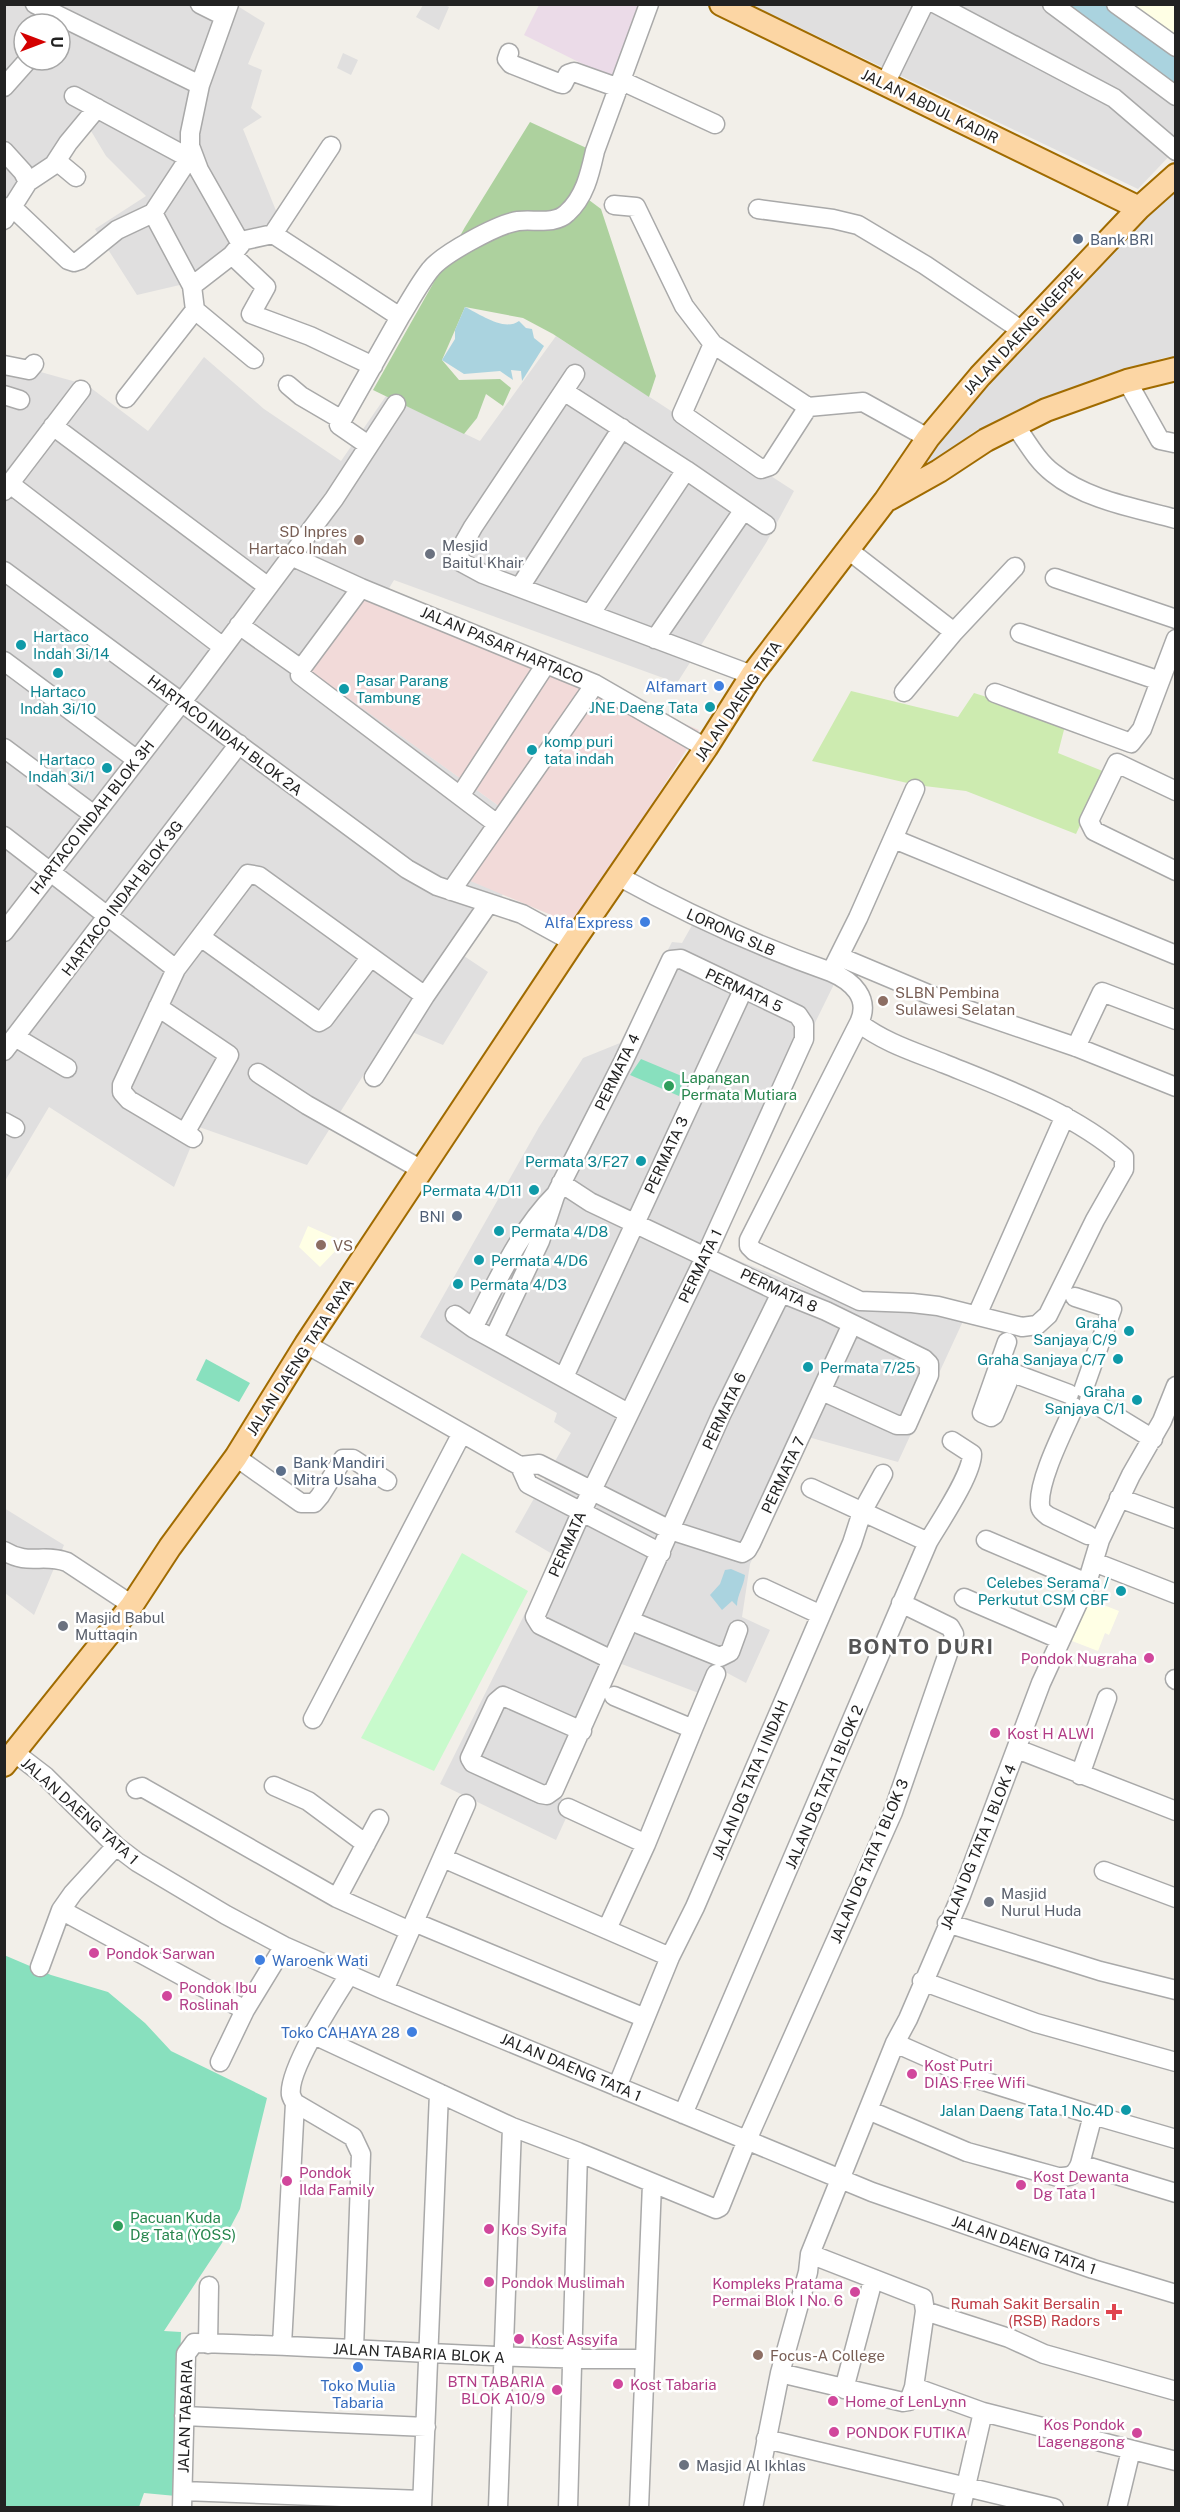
<svg xmlns="http://www.w3.org/2000/svg" width="1180" height="2512" font-family="'Public Sans',sans-serif">
  <style>
    .residential { fill: #e0dfdf; fill-rule: evenodd }
    .commercial { fill: #f2dad9 }
    .industrial { fill: #ebdbe8 }
    .education { fill: #ffffe5 }
    .grass { fill: #cdebb0 }
    .forest { fill: #add19e }
    .park { fill: #c8facc }
    .pitch { fill: #88e0be }
    .water { fill: #aad3df }
    .lines { fill: none; stroke-linecap: round; stroke-linejoin: round }
    .minor-casing { stroke: #a9a9a9; stroke-width: 21 }
    .major-casing { stroke: #a06b00; stroke-width: 26 }
    .minor { stroke: #fff; stroke-width: 18 }
    .major { stroke: #fcd6a4; stroke-width: 22 }
    .service-dot { fill: #5c6f8a; stroke: #fff; stroke-width: 2 }
    .education-dot { fill: #8d6e63; stroke: #fff; stroke-width: 2 }
    .worship-dot { fill: #6b7280; stroke: #fff; stroke-width: 2 }
    .culture-dot { fill: #0f9aa8; stroke: #fff; stroke-width: 2 }
    .shop-dot { fill: #3f7fe0; stroke: #fff; stroke-width: 2 }
    .leisure-dot { fill: #2e9e5b; stroke: #fff; stroke-width: 2 }
    .hotel-dot { fill: #d1479c; stroke: #fff; stroke-width: 2 }
    .health-dot { fill: #e0444e; stroke: #fff; stroke-width: 2 }
    .labels { text-anchor: middle; dominant-baseline: central; stroke-width: 5; stroke-linejoin: round; paint-order: stroke }
    .street-label { font-size: 15px; fill: #222; stroke: #fff }
    .service-label { font-size: 15px; fill: #4e5e75; stroke: #fff; text-anchor: start }
    .education-label { font-size: 15px; fill: #785e54; stroke: #fff; text-anchor: start }
    .worship-label { font-size: 15px; fill: #5b616d; stroke: #fff; text-anchor: start }
    .culture-label { font-size: 15px; fill: #0d838f; stroke: #fff; text-anchor: end }
    .shop-label { font-size: 15px; fill: #366cbe; stroke: #fff; text-anchor: end }
    .leisure-label { font-size: 15px; fill: #27864d; stroke: #fff; text-anchor: start }
    .hotel-label { font-size: 15px; fill: #b23c85; stroke: #fff; text-anchor: start }
    .health-label { font-size: 15px; fill: #be3a42; stroke: #fff; text-anchor: end }
    .district-label { font-size: 21px; font-weight: bold; letter-spacing: 1.5px; fill: #555; stroke: #fff }
  </style>
  <rect width="100%" height="100%" fill="#f2efe9"/>
  <path class="residential" d="M5,5H236L265,23L248,64L262,70L251,108L262,117L243,129L279,218L246,235L184,284L137,295L95,229L146,196L106,156L85,121L5,206ZM24,24H60V60H24Z
    M423,5H445L449,7L439,30L416,17Z
    M752,5H1056L1175,97V150L1138,189Z
    M343,53L358,60L351,75L337,68Z
    M1175,189V356L1163,358L1034,402L972,433L926,472L915,459L1018,339Z
    M556,336L794,491L766,543L677,683L394,580L385,595L307,668L499,806L462,877L503,894L464,956L488,972L443,1045L405,1029L366,1071L307,1165L199,1127L174,1187L49,1107L5,1181V362L87,385L148,431L204,357L264,409L341,461L386,396L480,441Z
    M695,920L838,976L705,1247L811,1290L856,1303L910,1304L964,1319L898,1462L808,1437L750,1564L742,1617L770,1630L746,1683L716,1667L704,1695L619,1663L554,1793L572,1805L556,1840L440,1784L554,1555L515,1532L571,1433L554,1422L557,1413L420,1337L539,1127L583,1058L620,1043L672,942L682,943Z
    M4,1508L64,1545L34,1615L5,1593Z"/>
  <path class="commercial" d="M369,588L699,730L575,925L461,877L499,806L306,668Z"/>
  <path class="industrial" d="M539,5H639L611,78L524,35Z"/>
  <path class="education" d="M1125,5H1175V38Z
    M308,1226L344,1242L320,1267L299,1247Z
    M1088,1599L1119,1611L1109,1635L1105,1633L1098,1651L1072,1641Z"/>
  <path class="grass" d="M851,691L958,717L974,693L1066,722L1058,753L1105,772L1076,834L966,791L916,785L812,761Z"/>
  <path class="forest" d="M530,122L593,151L585,197L601,209L656,376L649,397L553,334L523,318L465,307L442,360L459,380L500,379L511,388L503,406L486,394L477,418L464,434L373,390L465,227Z"/>
  <path class="park" d="M462,1553L528,1591L434,1771L361,1738Z"/>
  <path class="pitch" d="M641,1059L684,1077L679,1096L630,1075Z
    M206,1359L250,1383L239,1402L196,1380Z
    M4,1955L51,1975L108,1992L145,2023L171,2051L267,2098L240,2209L222,2243L164,2331L181,2332L176,2496L144,2493L139,2507H5Z"/>
  <path class="water" d="M1056,5H1110L1175,52V91Z
    M465,307C480,314 504,332 519,321L526,328L532,329L534,338L544,346L522,381L521,371L511,370L513,380L500,371L464,374L442,360L455,339V330Z
    M731,1569L745,1575C744,1586 737,1595 737,1606L732,1601L722,1610L710,1595L720,1584L725,1570Z"/>
  <g class="lines">
    <defs>
      <path id="minor" d="M35,4L200,85
        M200,4L224,16
        M936,4L1114,98L1176,151
        M1052,4L1176,96
        M1116,4L1176,47
        M509,53L507,59L511,64L559,83L563,84L568,74L574,72L619,88
        M622,81L715,124
        M885,84L924,4
        M4,87L28,60
        M74,96L189,158
        M4,151L23,172L28,182L4,220
        M55,163L68,143L97,108
        M28,182L58,162L76,177
        M614,205L636,207L684,306L713,344L808,407L863,402L928,438
        M11,206L68,260L74,262L80,260L117,230L153,213
        M758,209L833,219L858,225L925,265L1021,330
        M273,234L331,146
        M241,241L273,234L400,317L339,425L368,445
        M232,255L266,287L251,314L310,336L373,366
        M192,286L232,255L241,244L199,170L190,146V133L200,85L229,4
        M195,310L254,359
        M400,317C410,301 419,284 430,270C442,254 498,224 518,221C534,219 555,225 567,213C585,197 590,173 595,151L649,4
        M713,344L682,414L761,469L770,466L808,407
        M4,365L29,370L34,364
        M575,374L473,527L460,550L459,561L483,574L752,675
        M1127,381L1160,440L1174,443
        M288,385L301,396L342,420
        M565,392L686,470L766,525
        M4,395L20,400
        M126,398L195,310L192,286L153,213L191,155
        M1015,425C1027,442 1037,461 1053,473C1086,500 1136,508 1176,519
        M53,426L267,586
        M10,484L223,647
        M4,491L81,390
        M847,549L954,632L1015,567
        M291,556L361,588L595,684L706,748
        M4,571L407,869L437,886L522,914L573,942
        M1055,578L1176,619
        M520,587L622,428
        M361,588L301,669L300,675L497,824
        M591,613L686,470
        M239,625L301,669
        M1020,633L1160,681
        M655,639L743,511
        M4,661L137,760
        M904,692L954,632
        M995,693L1131,743L1142,729L1176,639
        M4,748L94,815
        M1176,791L1117,763L1089,821L1094,831L1176,871
        M460,796L546,664
        M4,836L176,969
        M894,839L1176,955
        M618,876C687,914 757,946 831,972L858,918L915,789
        M451,891L595,684
        M4,932L198,681L334,499L396,404
        M202,938L319,1022L324,1019L370,958
        M840,957L959,1007L1076,1047L1176,1087
        M831,972C852,981 871,998 859,1023L749,1240V1246L754,1251L860,1301L912,1303L938,1306L1022,1327L1037,1325L1048,1315L1095,1220L1124,1169V1157C1073,1113 1007,1089 945,1064C915,1052 885,1043 859,1023
        M158,1007L229,1055L185,1133
        M15,1037L67,1068
        M1076,1047L1102,992L1176,1020
        M4,1051L239,744
        M258,1073L307,1105L422,1170
        M374,1077L425,996L489,903
        M4,1122L15,1128
        M193,1138L129,1100L122,1092V1085L176,969L248,874L259,876L425,996
        M561,1183L590,1202L781,1293L826,1311L924,1359L929,1364V1375L907,1425H897L822,1391
        M1075,1297L1112,1309L1084,1388
        M455,1315L473,1328L628,1413
        M977,1315L1065,1116
        M473,1328C497,1282 519,1231 556,1194L623,1062L671,960L681,959L798,1015L804,1024V1039L706,1255L581,1513L535,1617L540,1625L612,1660
        M494,1338L540,1241L555,1196
        M1007,1342L982,1413L991,1417L994,1415L1012,1372
        M306,1344L520,1466L528,1484L661,1553
        M1000,1368L1069,1394
        M564,1377L743,990
        M1089,1400L1153,1439
        M1074,1407C1064,1430 1038,1480 1040,1505C1040,1510 1044,1513 1048,1516L1088,1535
        M236,1457L301,1503H314L320,1496L343,1459H353L387,1481
        M520,1466L539,1464L670,1530L742,1553L747,1550L751,1543L852,1324
        M811,1488L928,1542
        M1119,1498L1176,1519
        M986,1540L1087,1583
        M4,1551C29,1566 42,1553 67,1562L132,1605
        M1094,1562L1176,1594
        M763,1588L819,1614
        M964,1598L1059,1639
        M631,1621L720,1657L730,1652L738,1630
        M1175,1679L1176,1680
        M313,1719L462,1433
        M693,1729L716,1674
        M582,1731L503,1696L496,1702L470,1758L473,1763L541,1794L547,1795L554,1790L722,1413L781,1293
        M1017,1749L1176,1811
        M15,1753L45,1776L116,1846L137,1862L226,1915L284,1946L384,1990L872,2192L1093,2269L1176,2294
        M1080,1775L1107,1698
        M274,1786L308,1801L366,1844
        M136,1789L142,1787L337,1898L410,1931L414,1922L645,2018
        M568,1808L646,1844
        M443,1858L670,1957
        M1104,1871L1176,1898
        M337,1898L379,1819
        M61,1910L73,1893L116,1846
        M414,1922L466,1804
        M947,1923L1100,1971L1176,1990
        M607,1929L646,1844L693,1729L614,1696
        M40,1967L61,1910L245,2010
        M922,1981L1036,2023L1176,2062
        M384,1990L410,1931
        M312,2034L512,2127L578,2152L716,2209L720,2207L747,2140L893,1812L953,1639L954,1634L950,1627L901,1603
        M895,2043L974,2078L1093,2115L1080,2164L1176,2193
        M220,2062L245,2010L284,1946
        M617,2087L670,1957L695,1907L852,1543L862,1512L883,1474
        M295,2103L353,2137L361,2154L354,2349
        M868,2110L967,2152L1058,2177C1070,2177 1075,2176 1080,2164
        M683,2114L928,1542C939,1523 972,1475 972,1454L952,1441
        M1093,2115L1176,2139
        M810,2254L923,2298L925,2311L1009,2338L1044,2354L1176,2391
        M208,2344L209,2286
        M282,2345L295,2103C294,2102 291,2096 291,2095C287,2071 335,1997 349,1975
        M780,2373L903,2402L909,2401L914,2387L925,2311
        M914,2387L983,2412L1176,2461
        M844,2389L873,2280
        M184,2416L426,2427
        M766,2439L1054,2508
        M183,2491L422,2500
        M182,2508L186,2354L194,2343C344,2346 494,2360 644,2359
        M422,2508L439,2093
        M498,2508L512,2127
        M568,2508L578,2152
        M639,2508L652,2184
        M753,2508L780,2373L808,2272L810,2254L895,2043L908,2019L960,1898L1041,1683L1087,1583L1100,1540L1131,1475L1162,1421L1176,1386
        M961,2508L983,2412
        M1117,2508L1131,2450"/>
      <path id="major" d="M721,4L1139,208
        M889,499L939,471L986,440L1046,410L1127,381L1176,369
        M4,1765L132,1605L170,1547L236,1457L306,1344L573,942L706,748L752,675L885,501L928,438L980,376L1139,208L1176,175"/>
    </defs>
    <use href="#minor" class="minor-casing"/>
    <use href="#major" class="major-casing"/>
    <use href="#minor" class="minor"/>
    <use href="#major" class="major"/>
  </g>
  <g class="service-dot">
    <circle cx="1078" cy="239" r="6"/>
    <circle cx="457" cy="1216" r="6"/>
    <circle cx="281" cy="1471" r="6"/>
  </g>
  <g class="education-dot">
    <circle cx="359" cy="540" r="6"/>
    <circle cx="883" cy="1001" r="6"/>
    <circle cx="321" cy="1245" r="6"/>
    <circle cx="758" cy="2355" r="6"/>
  </g>
  <g class="worship-dot">
    <circle cx="430" cy="554" r="6"/>
    <circle cx="63" cy="1626" r="6"/>
    <circle cx="989" cy="1902" r="6"/>
    <circle cx="684" cy="2465" r="6"/>
  </g>
  <g class="culture-dot">
    <circle cx="21" cy="645" r="6"/>
    <circle cx="58" cy="673" r="6"/>
    <circle cx="344" cy="689" r="6"/>
    <circle cx="710" cy="707" r="6"/>
    <circle cx="532" cy="750" r="6"/>
    <circle cx="107" cy="768" r="6"/>
    <circle cx="641" cy="1161" r="6"/>
    <circle cx="534" cy="1190" r="6"/>
    <circle cx="499" cy="1231" r="6"/>
    <circle cx="479" cy="1260" r="6"/>
    <circle cx="458" cy="1284" r="6"/>
    <circle cx="1129" cy="1331" r="6"/>
    <circle cx="1118" cy="1359" r="6"/>
    <circle cx="808" cy="1367" r="6"/>
    <circle cx="1137" cy="1400" r="6"/>
    <circle cx="1121" cy="1591" r="6"/>
    <circle cx="1126" cy="2110" r="6"/>
  </g>
  <g class="shop-dot">
    <circle cx="719" cy="686" r="6"/>
    <circle cx="645" cy="922" r="6"/>
    <circle cx="260" cy="1960" r="6"/>
    <circle cx="412" cy="2032" r="6"/>
    <circle cx="358" cy="2367" r="6"/>
  </g>
  <g class="leisure-dot">
    <circle cx="669" cy="1086" r="6"/>
    <circle cx="118" cy="2226" r="6"/>
  </g>
  <g class="hotel-dot">
    <circle cx="1149" cy="1658" r="6"/>
    <circle cx="995" cy="1733" r="6"/>
    <circle cx="94" cy="1953" r="6"/>
    <circle cx="167" cy="1996" r="6"/>
    <circle cx="912" cy="2074" r="6"/>
    <circle cx="287" cy="2181" r="6"/>
    <circle cx="1021" cy="2185" r="6"/>
    <circle cx="489" cy="2229" r="6"/>
    <circle cx="489" cy="2282" r="6"/>
    <circle cx="855" cy="2292" r="6"/>
    <circle cx="519" cy="2339" r="6"/>
    <circle cx="618" cy="2384" r="6"/>
    <circle cx="557" cy="2390" r="6"/>
    <circle cx="833" cy="2401" r="6"/>
    <circle cx="834" cy="2432" r="6"/>
    <circle cx="1137" cy="2433" r="6"/>
  </g>
  <path class="health-dot" d="M1111 2303h6v6h6v6h-6v6h-6v-6h-6v-6h6z"/>
  <g class="labels">
    <g class="street-label">
      <text transform="translate(930 106) rotate(26)">JALAN ABDUL KADIR</text>
      <text transform="translate(1023 331) rotate(-47)">JALAN DAENG NGEPPE</text>
      <text transform="translate(502 645) rotate(23)">JALAN PASAR HARTACO</text>
      <text transform="translate(738 701) rotate(-56)">JALAN DAENG TATA</text>
      <text transform="translate(225 735) rotate(37)">HARTACO INDAH BLOK 2A</text>
      <text transform="translate(92 817) rotate(-52)">HARTACO INDAH BLOK 3H</text>
      <text transform="translate(122 898) rotate(-53)">HARTACO INDAH BLOK 3G</text>
      <text transform="translate(731 932) rotate(24)">LORONG SLB</text>
      <text transform="translate(744 990) rotate(25)">PERMATA 5</text>
      <text transform="translate(617 1072) rotate(-64)">PERMATA 4</text>
      <text transform="translate(666 1155) rotate(-65)">PERMATA 3</text>
      <text transform="translate(700 1266) rotate(-64)">PERMATA 1</text>
      <text transform="translate(779 1290) rotate(25)">PERMATA 8</text>
      <text transform="translate(300 1357) rotate(-57)">JALAN DAENG TATA RAYA</text>
      <text transform="translate(724 1411) rotate(-65)">PERMATA 6</text>
      <text transform="translate(783 1475) rotate(-65)">PERMATA 7</text>
      <text transform="translate(567 1544) rotate(-66)">PERMATA</text>
      <text transform="translate(750 1780) rotate(-67)">JALAN DG TATA 1 INDAH</text>
      <text transform="translate(824 1787) rotate(-67)">JALAN DG TATA 1 BLOK 2</text>
      <text transform="translate(80 1811) rotate(42)">JALAN DAENG TATA 1</text>
      <text transform="translate(978 1847) rotate(-68)">JALAN DG TATA 1 BLOK 4</text>
      <text transform="translate(869 1861) rotate(-67)">JALAN DG TATA 1 BLOK 3</text>
      <text transform="translate(571 2067) rotate(23)">JALAN DAENG TATA 1</text>
      <text transform="translate(1024 2245) rotate(19)">JALAN DAENG TATA 1</text>
      <text transform="translate(419 2353) rotate(3)">JALAN TABARIA BLOK A</text>
      <text transform="translate(185 2416) rotate(-88)">JALAN TABARIA</text>
    </g>
    <g class="service-label">
      <text x="1090" y="239">Bank BRI</text>
      <text x="445" y="1216" text-anchor="end">BNI</text>
      <text x="293" y="1462">Bank Mandiri<tspan x="293" dy="17">Mitra Usaha</tspan></text>
    </g>
    <g class="education-label">
      <text x="347" y="531" text-anchor="end">SD Inpres<tspan x="347" dy="17">Hartaco Indah</tspan></text>
      <text x="895" y="992">SLBN Pembina<tspan x="895" dy="17">Sulawesi Selatan</tspan></text>
      <text x="333" y="1245">VS</text>
      <text x="770" y="2355">Focus-A College</text>
    </g>
    <g class="worship-label">
      <text x="442" y="545">Mesjid<tspan x="442" dy="17">Baitul Khair</tspan></text>
      <text x="75" y="1617">Masjid Babul<tspan x="75" dy="17">Muttaqin</tspan></text>
      <text x="1001" y="1893">Masjid<tspan x="1001" dy="17">Nurul Huda</tspan></text>
      <text x="696" y="2465">Masjid Al Ikhlas</text>
    </g>
    <g class="culture-label">
      <text x="33" y="636" text-anchor="start">Hartaco<tspan x="33" dy="17">Indah 3i/14</tspan></text>
      <text x="356" y="680" text-anchor="start">Pasar Parang<tspan x="356" dy="17">Tambung</tspan></text>
      <text x="58" y="691" text-anchor="middle">Hartaco<tspan x="58" dy="17">Indah 3i/10</tspan></text>
      <text x="698" y="707">JNE Daeng Tata</text>
      <text x="544" y="741" text-anchor="start">komp puri<tspan x="544" dy="17">tata indah</tspan></text>
      <text x="95" y="759">Hartaco<tspan x="95" dy="17">Indah 3i/1</tspan></text>
      <text x="629" y="1161">Permata 3/F27</text>
      <text x="522" y="1190">Permata 4/D11</text>
      <text x="511" y="1231" text-anchor="start">Permata 4/D8</text>
      <text x="491" y="1260" text-anchor="start">Permata 4/D6</text>
      <text x="470" y="1284" text-anchor="start">Permata 4/D3</text>
      <text x="1117" y="1322">Graha<tspan x="1117" dy="17">Sanjaya C/9</tspan></text>
      <text x="1106" y="1359">Graha Sanjaya C/7</text>
      <text x="820" y="1367" text-anchor="start">Permata 7/25</text>
      <text x="1125" y="1391">Graha<tspan x="1125" dy="17">Sanjaya C/1</tspan></text>
      <text x="1109" y="1582">Celebes Serama /<tspan x="1109" dy="17">Perkutut CSM CBF</tspan></text>
      <text x="1114" y="2110">Jalan Daeng Tata 1 No.4D</text>
    </g>
    <g class="shop-label">
      <text x="707" y="686">Alfamart</text>
      <text x="633" y="922">Alfa Express</text>
      <text x="272" y="1960" text-anchor="start">Waroenk Wati</text>
      <text x="400" y="2032">Toko CAHAYA 28</text>
      <text x="358" y="2385" text-anchor="middle">Toko Mulia<tspan x="358" dy="17">Tabaria</tspan></text>
    </g>
    <g class="leisure-label">
      <text x="681" y="1077">Lapangan<tspan x="681" dy="17">Permata Mutiara</tspan></text>
      <text x="130" y="2217">Pacuan Kuda<tspan x="130" dy="17">Dg Tata (YOSS)</tspan></text>
    </g>
    <g class="hotel-label">
      <text x="1137" y="1658" text-anchor="end">Pondok Nugraha</text>
      <text x="1007" y="1733">Kost H ALWI</text>
      <text x="106" y="1953">Pondok Sarwan</text>
      <text x="179" y="1987">Pondok Ibu<tspan x="179" dy="17">Roslinah</tspan></text>
      <text x="924" y="2065">Kost Putri<tspan x="924" dy="17">DIAS Free Wifi</tspan></text>
      <text x="299" y="2172">Pondok<tspan x="299" dy="17">Ilda Family</tspan></text>
      <text x="1033" y="2176">Kost Dewanta<tspan x="1033" dy="17">Dg Tata 1</tspan></text>
      <text x="501" y="2229">Kos Syifa</text>
      <text x="501" y="2282">Pondok Muslimah</text>
      <text x="843" y="2283" text-anchor="end">Kompleks Pratama<tspan x="843" dy="17">Permai Blok I No. 6</tspan></text>
      <text x="531" y="2339">Kost Assyifa</text>
      <text x="545" y="2381" text-anchor="end">BTN TABARIA<tspan x="545" dy="17">BLOK A10/9</tspan></text>
      <text x="630" y="2384">Kost Tabaria</text>
      <text x="845" y="2401">Home of LenLynn</text>
      <text x="1125" y="2424" text-anchor="end">Kos Pondok<tspan x="1125" dy="17">Lagenggong</tspan></text>
      <text x="846" y="2432">PONDOK FUTIKA</text>
    </g>
    <g class="health-label">
      <text x="1100" y="2303">Rumah Sakit Bersalin<tspan x="1100" dy="17">(RSB) Radors</tspan></text>
    </g>
    <g class="district-label">
      <text x="921" y="1646">BONTO DURI</text>
    </g>
  </g>
  <rect width="1180" height="2512" fill="none" stroke="#222222" stroke-width="12"/>
  <g transform="translate(42 42) rotate(90)"><circle r="28" fill="#ffffff" stroke="#a7a7a7" stroke-width="1.5"/>
  <path d="M0-4.5L10 22L0 15L-10 22Z" fill="#d40000"/>
  <text y="-9" font-size="16" font-weight="bold" text-anchor="middle" fill="#222222">U</text>
  </g>
</svg>
